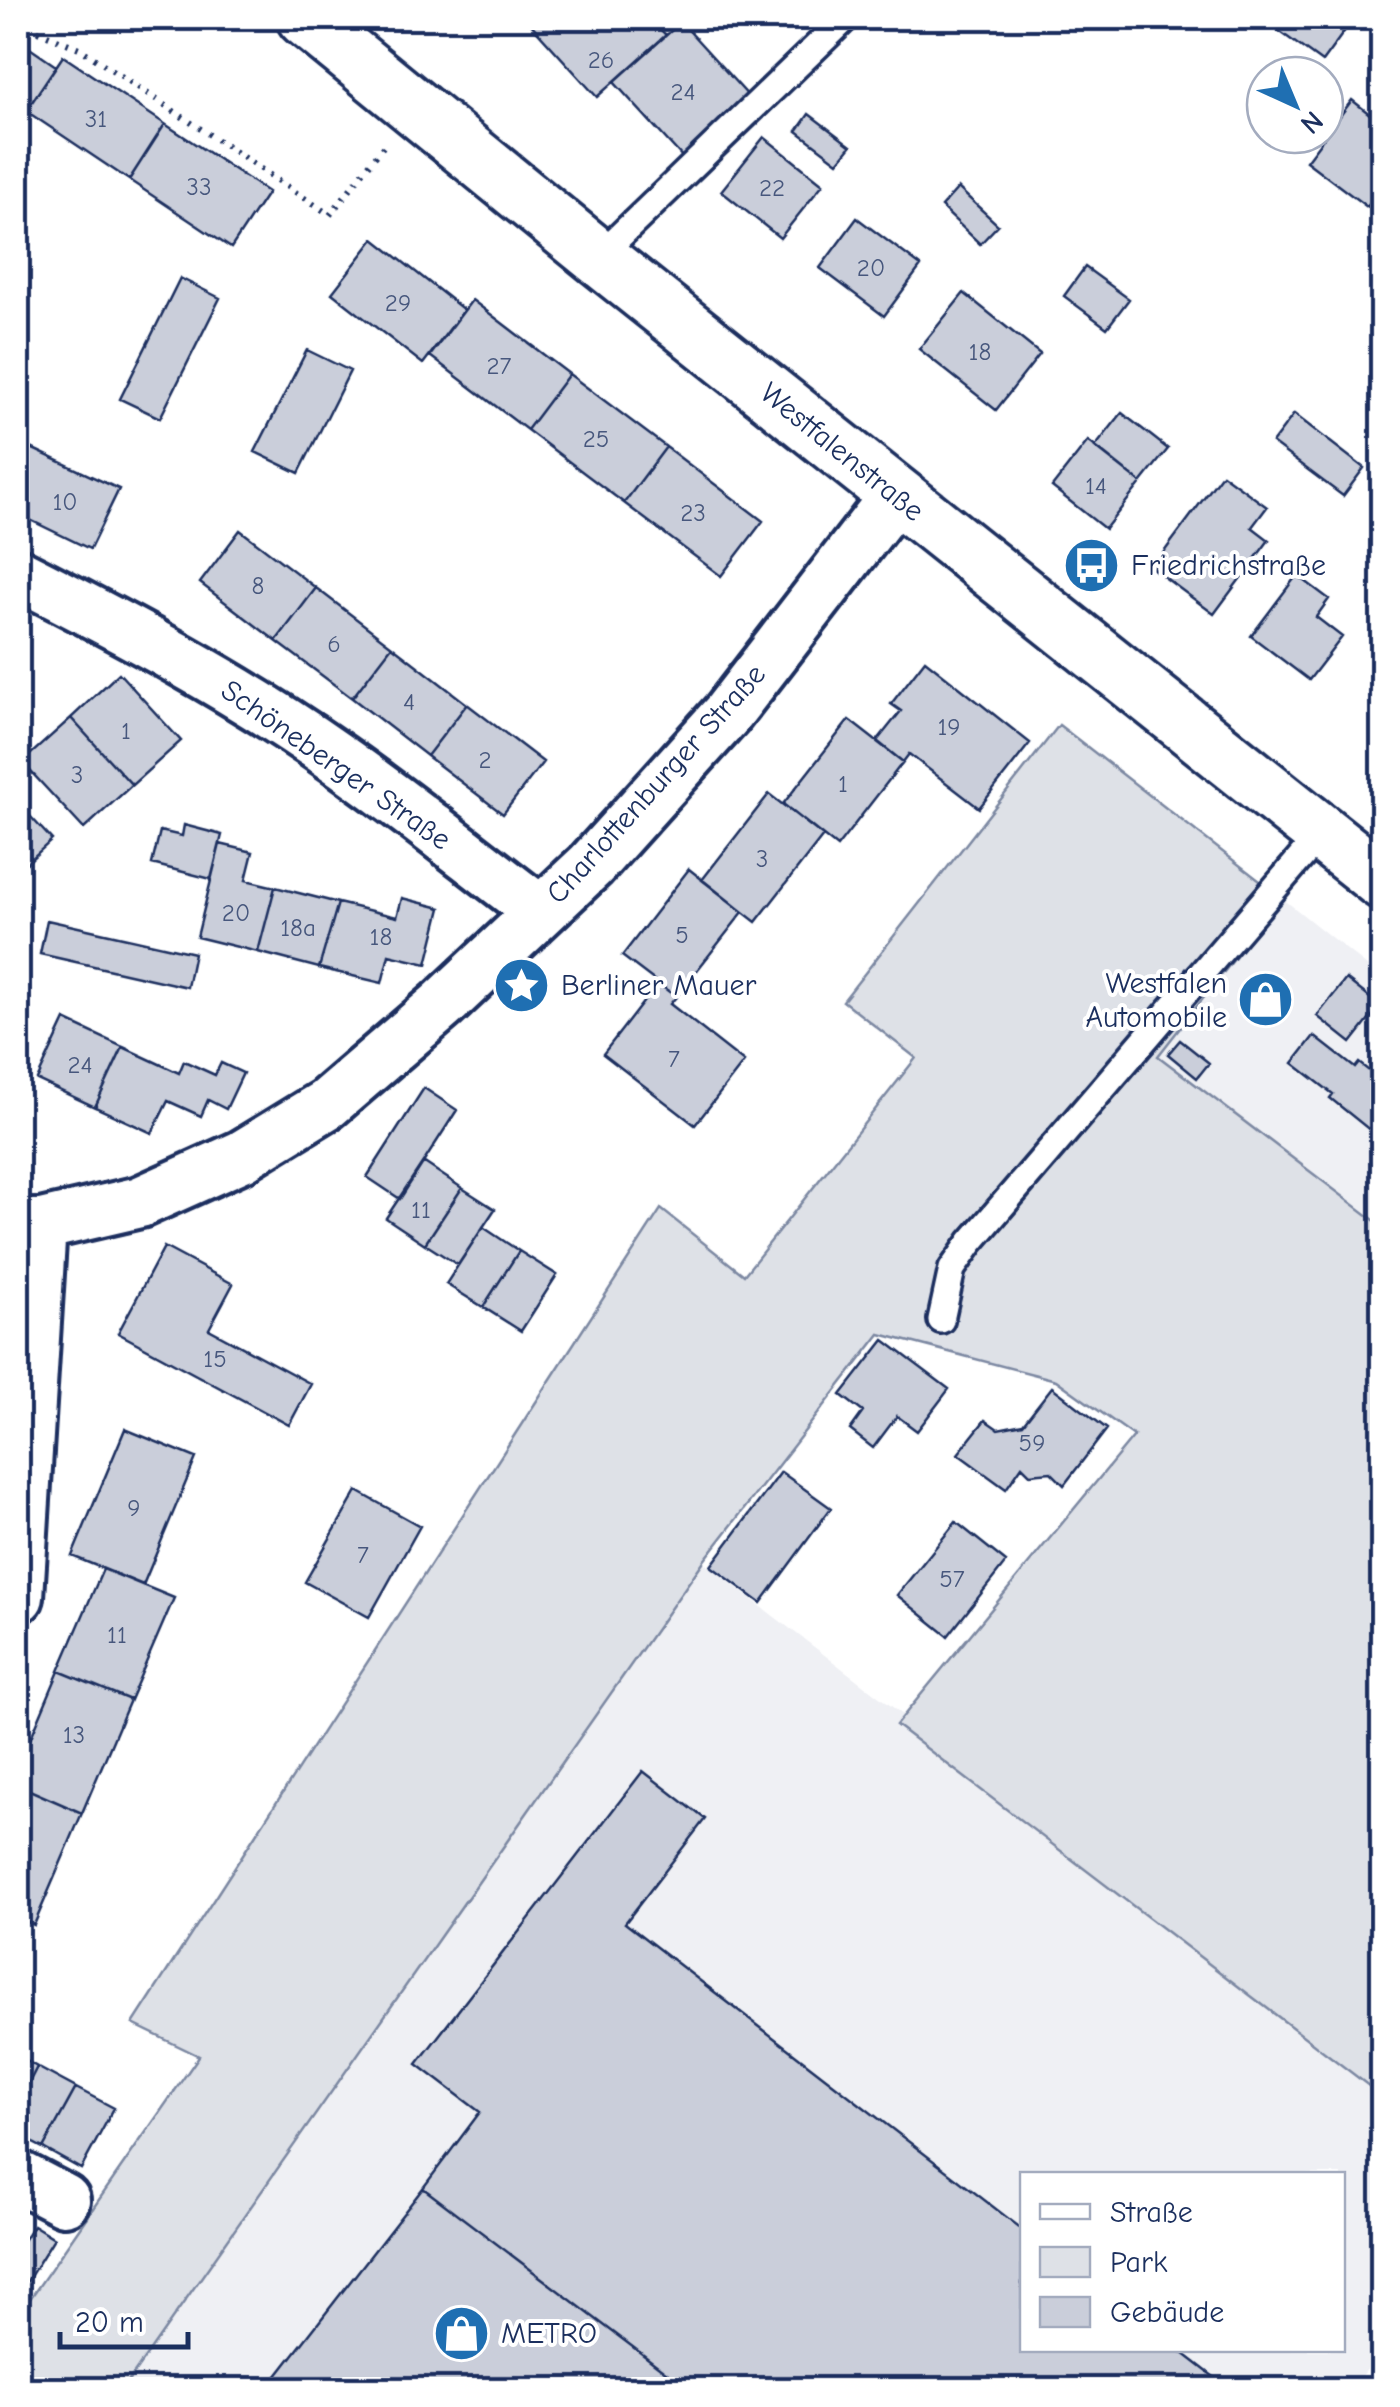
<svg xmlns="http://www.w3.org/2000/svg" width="1400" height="2407" font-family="'Comic Neue',sans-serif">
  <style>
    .built { fill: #eff0f4; fill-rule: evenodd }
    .green { fill: #dee1e7; stroke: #7c88a2; stroke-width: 2.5 }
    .building { fill: #caceda; stroke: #1b2f5e; stroke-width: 2.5 }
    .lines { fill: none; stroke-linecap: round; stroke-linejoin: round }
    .lane-casing { stroke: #1b2f5e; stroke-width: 32 }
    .street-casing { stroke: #1b2f5e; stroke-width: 58 }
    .secondary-casing { stroke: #1b2f5e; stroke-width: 62 }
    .path { stroke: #1b2f5e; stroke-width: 6; stroke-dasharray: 2.5 8; stroke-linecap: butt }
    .lane { stroke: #fff; stroke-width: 25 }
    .street { stroke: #fff; stroke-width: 50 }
    .secondary { stroke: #fff; stroke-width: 55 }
    .labels { text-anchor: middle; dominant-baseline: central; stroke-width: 8; stroke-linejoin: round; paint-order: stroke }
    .number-label { font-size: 25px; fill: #47577d }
    .street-label { font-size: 30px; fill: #1b2f5e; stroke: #fff }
    .poi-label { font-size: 30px; fill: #1b2f5e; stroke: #fff; text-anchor: start }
  </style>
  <rect width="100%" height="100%" fill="#fff"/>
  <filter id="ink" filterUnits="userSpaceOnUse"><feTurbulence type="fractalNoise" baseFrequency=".01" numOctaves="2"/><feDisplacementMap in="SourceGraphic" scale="20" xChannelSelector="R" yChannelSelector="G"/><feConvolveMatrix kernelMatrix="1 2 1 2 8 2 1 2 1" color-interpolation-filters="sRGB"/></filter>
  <g filter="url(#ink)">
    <path class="built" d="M1282,898L1382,978V1226L1157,1055Z
      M703,1562L903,1715L896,1725L1382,2096V2350L1352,2389L123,2390ZM1022,2174H1342V2350H1022Z"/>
    <path class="green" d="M1059,725L1282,898L1158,1056L1382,1226V2096L896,1725L1134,1436L1056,1380L880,1334L703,1562L123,2389L18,2390V2316L199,2056L133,2024L661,1209L744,1275L916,1058L843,1001Z"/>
    <path class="building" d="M535,18H649L666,35L597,97L530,23Z
      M1261,18H1354L1322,62Z
      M681,22L751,99L685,160L614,82Z
      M18,40L56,66L19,121L18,120Z
      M63,56L165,124L129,180L26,111Z
      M1352,100L1376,119L1382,112V196L1378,193L1367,207L1306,161Z
      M809,114L851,146L838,162L797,131Z
      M165,124L268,192L231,248L129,180Z
      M764,137L823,184L780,238L721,191Z
      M958,188L998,225L980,244L941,207Z
      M857,218L921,266L884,316L820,268Z
      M374,239L464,310L423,364L332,293Z
      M1085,267L1129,299L1107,328L1064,296Z
      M180,278L220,298L160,418L120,399Z
      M964,293L1040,354L996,410L919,349Z
      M472,300L569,374L527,430L430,356Z
      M307,350L350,371L299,473L255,452Z
      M569,374L666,447L624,503L527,430Z
      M1122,413L1168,449L1141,483L1095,447Z
      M1294,414L1364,468L1343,496L1272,443Z
      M18,441L31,448L18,476Z
      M1088,441L1141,483L1105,529L1052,487Z
      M666,447L763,521L721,576L624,503Z
      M31,448L119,489L90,549L18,514V476Z
      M1222,474L1267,507L1252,527L1269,540L1214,614L1152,568Z
      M240,530L316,588L276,641L200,583Z
      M1297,575L1329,599L1316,617L1342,637L1309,680L1251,636Z
      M316,588L392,646L352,698L276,641Z
      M392,646L467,704L427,756L352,698Z
      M925,660L1030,743L979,808L909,754L903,762L877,741L901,711L891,704Z
      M119,673L181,741L132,785L71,718Z
      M467,704L543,762L503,814L427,756Z
      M71,718L132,785L84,829L22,762Z
      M849,720L903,762L837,847L783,804Z
      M769,794L823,836L756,922L702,880Z
      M18,803L52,840L18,871Z
      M184,825L222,835L211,879L152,864L160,831L182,836Z
      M220,844L253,852L246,880L275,887L258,952L197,937Z
      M689,869L743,912L676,997L622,956Z
      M275,887L338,903L319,968L258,952Z
      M402,898L441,908L427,964L389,955L382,983L319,968L338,903L397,917Z
      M47,920L194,953L187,987L40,954Z
      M1346,979L1380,1006L1351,1043L1317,1016Z
      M658,983L676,997L670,1004L744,1062L695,1125L603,1054Z
      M65,1020L123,1047L95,1107L37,1080Z
      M1314,1036L1355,1068L1359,1063L1382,1081V1140L1330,1098L1333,1094L1293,1063Z
      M1180,1040L1209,1063L1197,1078L1168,1054Z
      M123,1047L179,1073L184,1061L215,1075L221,1063L243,1073L226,1109L208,1100L201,1116L168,1101L152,1133L95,1107Z
      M424,1088L457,1110L400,1199L367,1177Z
      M423,1162L462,1188L425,1244L386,1218Z
      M462,1188L495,1209L458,1265L425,1244Z
      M483,1227L519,1251L483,1307L446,1284Z
      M164,1247L233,1284L209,1329L311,1384L289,1425L118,1333Z
      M519,1251L557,1275L521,1331L483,1307Z
      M884,1340L949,1389L917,1431L897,1416L873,1448L850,1430L863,1412L841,1395Z
      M1052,1387L1107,1429L1064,1485L1051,1472L1030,1474L1022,1466L1006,1489L958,1454L985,1420L998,1429L1023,1424Z
      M125,1429L196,1458L143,1585L72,1556Z
      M781,1472L831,1508L761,1603L711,1566Z
      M357,1491L420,1526L369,1617L305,1582Z
      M956,1522L1006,1562L948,1636L897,1595Z
      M103,1569L174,1598L130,1700L59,1671Z
      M59,1671L130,1700L82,1813L18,1785V1768Z
      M643,1771L705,1819L625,1923L1022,2229V2350H1179L1231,2390H668L675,2379L423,2188L480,2112L417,2064Z
      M18,1785L82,1813L34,1925L18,1918Z
      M18,2056L37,2067L18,2104Z
      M37,2067L76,2088L43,2148L18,2135V2104Z
      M76,2088L114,2108L81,2169L43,2148Z
      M423,2188L675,2379L668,2390H266Z
      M33,2225L54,2238L18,2296V2235L24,2239Z"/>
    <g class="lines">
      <defs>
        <path id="lane" d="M598,257L846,18
          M941,1320L952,1269L971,1242L1322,833"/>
        <path id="street" d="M18,574C126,629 235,686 334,756C405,805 472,860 541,912
          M18,1225H41L140,1202L242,1156L327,1104L442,1005L591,865L727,714L896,495
          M18,1597L41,1225
          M18,2176L64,2200"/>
        <path id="secondary" d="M305,18L598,257L1382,881"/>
      </defs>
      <use href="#lane" class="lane-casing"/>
      <use href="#street" class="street-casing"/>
      <use href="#secondary" class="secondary-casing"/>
      <path class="path" d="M18,23L79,48L330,215L385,144
        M1364,2390L1382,2365"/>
      <use href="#lane" class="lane"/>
      <use href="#street" class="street"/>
      <use href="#secondary" class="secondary"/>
    </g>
  </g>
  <defs>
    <symbol id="bus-disc" viewBox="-11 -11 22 22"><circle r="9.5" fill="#1f6fb2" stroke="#fff"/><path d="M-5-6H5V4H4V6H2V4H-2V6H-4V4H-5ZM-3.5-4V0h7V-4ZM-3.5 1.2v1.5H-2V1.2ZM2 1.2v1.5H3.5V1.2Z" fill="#fff"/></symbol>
    <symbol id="sight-disc" viewBox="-11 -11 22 22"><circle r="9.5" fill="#1f6fb2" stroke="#fff"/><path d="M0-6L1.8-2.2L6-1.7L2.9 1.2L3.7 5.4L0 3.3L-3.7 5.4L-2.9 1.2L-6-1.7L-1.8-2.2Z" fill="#fff"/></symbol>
    <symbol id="shop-disc" viewBox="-11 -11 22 22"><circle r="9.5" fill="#1f6fb2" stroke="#fff"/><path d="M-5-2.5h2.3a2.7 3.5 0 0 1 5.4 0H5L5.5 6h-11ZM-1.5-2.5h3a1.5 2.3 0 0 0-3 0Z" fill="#fff"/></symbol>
  </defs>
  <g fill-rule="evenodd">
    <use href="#bus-disc" x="1060" y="534" width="63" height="63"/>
    <use href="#sight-disc" x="490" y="954" width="63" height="63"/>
    <use href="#shop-disc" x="1234" y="968" width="63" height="63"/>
    <use href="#shop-disc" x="430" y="2302" width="63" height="63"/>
  </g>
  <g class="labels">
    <g class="number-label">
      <text x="601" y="59">26</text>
      <text x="683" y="91">24</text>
      <text x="96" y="118">31</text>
      <text x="199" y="186">33</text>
      <text x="772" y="187">22</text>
      <text x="871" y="267">20</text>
      <text x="398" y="302">29</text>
      <text x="980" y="351">18</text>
      <text x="499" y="365">27</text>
      <text x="596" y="438">25</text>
      <text x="1096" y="485">14</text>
      <text x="65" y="501">10</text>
      <text x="693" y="512">23</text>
      <text x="258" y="585">8</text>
      <text x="334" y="643">6</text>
      <text x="409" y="701">4</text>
      <text x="949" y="726">19</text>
      <text x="126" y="730">1</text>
      <text x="485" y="759">2</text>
      <text x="77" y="774">3</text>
      <text x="843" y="783">1</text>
      <text x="762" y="858">3</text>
      <text x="236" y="912">20</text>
      <text x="298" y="927">18a</text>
      <text x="682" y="934">5</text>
      <text x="381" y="936">18</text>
      <text x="674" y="1058">7</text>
      <text x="80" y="1064">24</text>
      <text x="421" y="1209">11</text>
      <text x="215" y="1358">15</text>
      <text x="1032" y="1442">59</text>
      <text x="134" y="1507">9</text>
      <text x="363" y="1554">7</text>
      <text x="952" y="1578">57</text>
      <text x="117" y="1634">11</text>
      <text x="74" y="1734">13</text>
    </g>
    <g class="street-label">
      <text transform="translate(842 452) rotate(39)">Westfalenstraße</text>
      <text transform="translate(336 765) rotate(35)">Schöneberger Straße</text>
      <text transform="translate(656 784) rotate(-48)">Charlottenburger Straße</text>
    </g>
    <g class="poi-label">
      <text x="1131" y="565">Friedrichstraße</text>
      <text x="1227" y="983" text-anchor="end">Westfalen<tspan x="1227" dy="34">Automobile</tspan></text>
      <text x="561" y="985">Berliner Mauer</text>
      <text x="501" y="2333">METRO</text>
    </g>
  </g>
  <rect width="1400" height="2407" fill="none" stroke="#fff" stroke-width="60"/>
  <rect x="30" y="30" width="1340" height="2347" fill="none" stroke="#1b2f5e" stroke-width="4" filter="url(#ink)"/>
  <rect x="1020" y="2172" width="325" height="180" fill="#ffffff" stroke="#a4acbf" stroke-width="2.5"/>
  <rect x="1040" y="2204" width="50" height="15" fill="#ffffff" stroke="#a4acbf" stroke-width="2.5"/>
  <text x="1110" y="2222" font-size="30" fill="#1b2f5e">Straße</text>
  <rect x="1040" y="2247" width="50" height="30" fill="#dee1e7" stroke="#a4acbf" stroke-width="2.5"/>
  <text x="1110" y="2272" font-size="30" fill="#1b2f5e">Park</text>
  <rect x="1040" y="2297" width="50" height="30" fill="#caceda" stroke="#a4acbf" stroke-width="2.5"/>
  <text x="1110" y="2322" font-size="30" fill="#1b2f5e">Gebäude</text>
  <g transform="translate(1295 105) rotate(136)"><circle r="48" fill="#ffffff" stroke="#a4acbf" stroke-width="2.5"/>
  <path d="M0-8L18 38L0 25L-18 38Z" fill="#1f6fb2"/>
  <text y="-15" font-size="28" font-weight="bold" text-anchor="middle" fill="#1b2f5e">N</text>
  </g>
  <path d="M60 2332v15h128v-15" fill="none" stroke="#1b2f5e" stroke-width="5"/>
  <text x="75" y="2332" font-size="30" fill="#1b2f5e" stroke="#ffffff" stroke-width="8" paint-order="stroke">20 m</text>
</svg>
